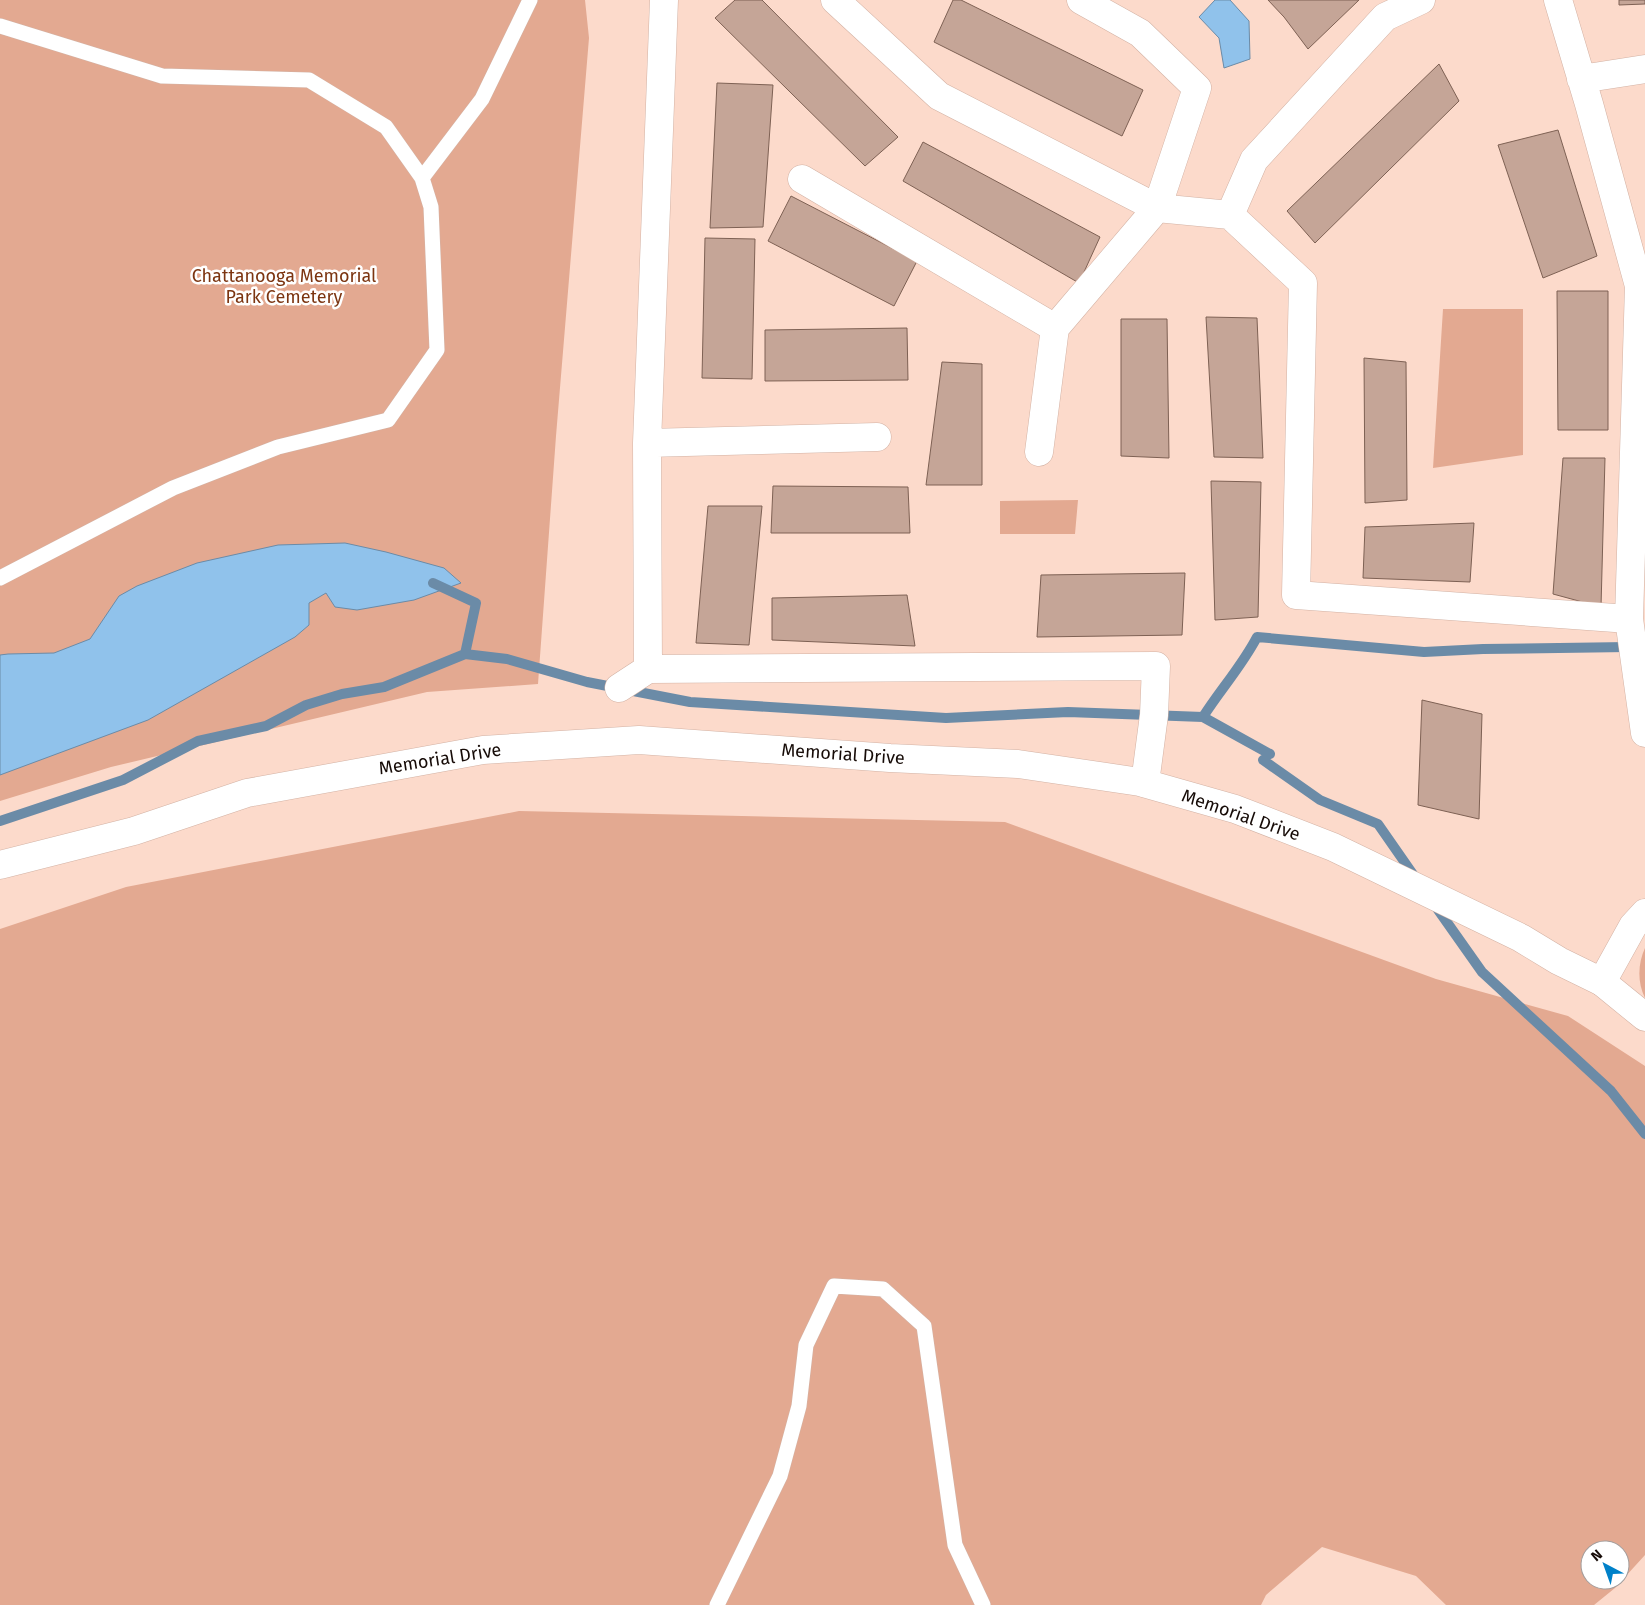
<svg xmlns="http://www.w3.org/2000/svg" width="1645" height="1605" font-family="'Fira Sans',sans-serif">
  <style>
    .green { fill: #e3a991; fill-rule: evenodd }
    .water { fill: #90c2eb; stroke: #6b8ba7 }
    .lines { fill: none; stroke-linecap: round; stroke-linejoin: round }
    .stream { stroke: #6b8ba7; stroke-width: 10 }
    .building { fill: #c5a597; stroke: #7e6154 }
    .lane-casing { stroke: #d3b2a4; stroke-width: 16 }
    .street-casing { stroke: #d3b2a4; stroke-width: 29 }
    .secondary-casing { stroke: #d3b2a4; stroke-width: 29 }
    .lane { stroke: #fff; stroke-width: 15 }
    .street { stroke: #fff; stroke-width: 28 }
    .secondary { stroke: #fff; stroke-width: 28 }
    .labels { text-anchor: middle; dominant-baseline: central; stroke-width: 5; stroke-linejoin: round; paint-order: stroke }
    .park-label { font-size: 18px; fill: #7c3511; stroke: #fff }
    .street-label { font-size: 18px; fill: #160b07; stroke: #fff }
  </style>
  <rect width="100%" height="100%" fill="#fcdacb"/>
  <path class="green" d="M0,0H585L589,38L556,436L538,684L427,692L111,767L0,801Z
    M1443,309H1523V455L1433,468Z
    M1078,500L1075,534H1000V501Z
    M519,811L1005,822L1436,979L1568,1016L1645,1066V1555L1615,1588L1594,1605H1446L1416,1576L1322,1547L1266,1595L1261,1605H0V929L126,887ZM1590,1550H1620V1580H1590Z
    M1645,948V998C1637,982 1638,963 1645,948Z"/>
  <path class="water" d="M1215,0H1230L1249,21L1250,59L1224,68L1219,38L1199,17Z
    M345,543L386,552L444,568L461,583L414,600L357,610L335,607L326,593L309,603V625L295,637L148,720L0,775V655L8,654L54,653L90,639L119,596L137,586L197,563L278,545Z"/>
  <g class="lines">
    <path class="stream" d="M433,583L476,603L465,654
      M1203,717C1220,690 1242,666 1257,637L1424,652L1483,649L1628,647
      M1263,760L1320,800L1378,824L1417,880
      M0,821L123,780L198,741L266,726L306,705L342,694L384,687L465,654L507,659L587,682L690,702L946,718L1068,712L1203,717L1270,754
      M1434,904L1482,972L1611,1091L1645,1134"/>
  </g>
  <path class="building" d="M735,0H762L898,137L865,166L715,18Z
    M953,0H961L1143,90L1122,136L934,42Z
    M1268,0H1359L1308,49L1284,17Z
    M1619,0H1645V4L1619,5Z
    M1439,64L1459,101L1315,243L1287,211Z
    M717,83L773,85L763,227L710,228Z
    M1558,130L1597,256L1543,278L1498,145Z
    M923,142L1100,237L1079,283L903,181Z
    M791,196L917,261L894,306L768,241Z
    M705,238L755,239L752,379L702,378Z
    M1557,291H1608V430H1558Z
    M1206,317L1257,318L1263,458L1214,457Z
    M1121,319H1167L1169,458L1121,456Z
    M907,328L908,380L765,381V330Z
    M1364,358L1406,362L1407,500L1365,503Z
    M942,362L982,364V485H926Z
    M1563,458H1605L1601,607L1553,594Z
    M1211,481L1261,482L1258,617L1215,620Z
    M773,486L908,487L910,533H771Z
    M708,506H762L749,645L696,643Z
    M1474,523L1470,582L1363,578L1365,527Z
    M1185,573L1182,635L1037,637L1041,575Z
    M907,595L915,646L772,640V598Z
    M1422,700L1482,714L1479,819L1418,805Z"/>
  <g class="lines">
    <defs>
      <path id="lane" d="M0,26L162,76L309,80L386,127L422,178L431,207L437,350L388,420L278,447L173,488L0,578
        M422,178L482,99L530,0
        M717,1605L780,1476L799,1406L806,1345L834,1286L883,1289L924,1326L955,1545L983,1605"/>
      <path id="street" d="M835,0L939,96L1157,208L1230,215L1254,160L1385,17L1421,0
        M1558,0L1589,104L1639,286L1629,619L1645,733
        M1581,79L1645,69
        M802,179L1055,328
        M1230,215L1303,283L1296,595L1629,619
        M647,443L877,437
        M1039,452L1055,328L1157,208L1197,88L1140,33L1081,0
        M648,669L1156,666L1154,715L1145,783
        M619,688L648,669L647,443L664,0
        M1602,982L1645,1017"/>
      <path id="secondary" d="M0,865L134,831L247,793L483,750L639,740L890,758L1018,764L1140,782L1235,809L1333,847L1521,938L1559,961L1602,982L1633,926L1645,913"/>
    </defs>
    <use href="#lane" class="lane-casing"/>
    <use href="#street" class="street-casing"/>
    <use href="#secondary" class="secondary-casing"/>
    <use href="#lane" class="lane"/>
    <use href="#street" class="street"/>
    <use href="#secondary" class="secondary"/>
  </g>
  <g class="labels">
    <g class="park-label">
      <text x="284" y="276">Chattanooga Memorial<tspan x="284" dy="21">Park Cemetery</tspan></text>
    </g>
    <g class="street-label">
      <text transform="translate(843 754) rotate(4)">Memorial Drive</text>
      <text transform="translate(440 759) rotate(-9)">Memorial Drive</text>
      <text transform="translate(1241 815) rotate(19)">Memorial Drive</text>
    </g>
  </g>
  <g transform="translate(1605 1565) rotate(319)"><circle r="24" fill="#ffffff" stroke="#a29d9c"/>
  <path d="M0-4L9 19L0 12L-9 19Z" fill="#0081c9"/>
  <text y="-8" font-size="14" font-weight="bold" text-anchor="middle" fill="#160b07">N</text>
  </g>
</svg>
